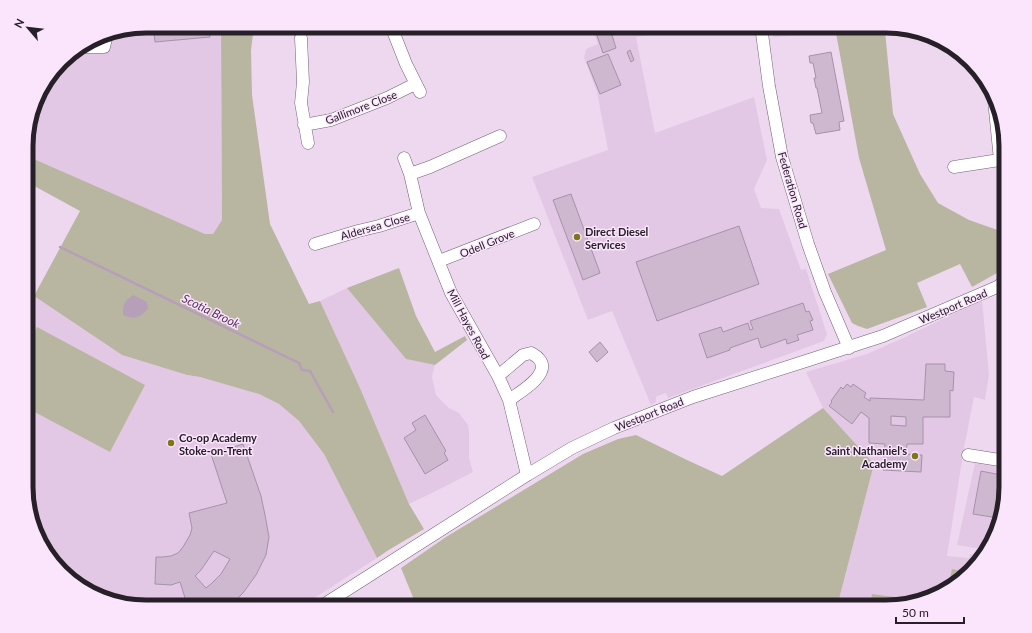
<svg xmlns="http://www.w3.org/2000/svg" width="1032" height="633" font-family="Lato,sans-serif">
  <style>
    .built { fill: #e2c8e5 }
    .green { fill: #b8b6a1 }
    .water { fill: #b79eb9 }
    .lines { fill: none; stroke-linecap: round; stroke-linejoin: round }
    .stream { stroke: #b79eb9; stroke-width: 2.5 }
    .building { fill: #cdb8cf; stroke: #a692a8; fill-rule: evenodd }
    .minor-casing { stroke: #736075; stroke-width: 13 }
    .minor { stroke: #fff; stroke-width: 12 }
    .poi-dot { fill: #7f7619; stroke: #fbe5fd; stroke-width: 1.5 }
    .labels { text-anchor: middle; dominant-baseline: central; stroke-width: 3; stroke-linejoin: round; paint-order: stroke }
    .street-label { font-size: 11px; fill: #282029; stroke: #fbe5fd }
    .poi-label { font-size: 11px; font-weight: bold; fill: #282029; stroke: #fbe5fd; text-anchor: start }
    .water-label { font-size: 12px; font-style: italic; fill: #543157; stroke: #fbe5fd }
    .rim { fill: none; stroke: #282029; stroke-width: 5 }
  </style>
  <rect width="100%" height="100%" fill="#eed8f0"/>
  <path class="built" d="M146,26H221L222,220L213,234H205L27,156V131L39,93L67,56L101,35Z
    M591,26H667L668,32L636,37L655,133L754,97L767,160L754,189L761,208L779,209L801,270L806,269L827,334L824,341L668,398L666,393L660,395L656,397V402L651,405L612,311L588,320L532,177L608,150L597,92L584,58L586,49L598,44Z
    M772,26H866L867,31L773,37Z
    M347,288L406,359L435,365L432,377L436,395L449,408L459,413L468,425L469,432V458L473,472L436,491L409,504L360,388L320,301Z
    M34,296L122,355L187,375L200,377L259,394L279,404L299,421L324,454L377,558L300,607H146L115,603L80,587L42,547L27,502V309Z
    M982,300L989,375L985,400L974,397L964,448L947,556L969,558L970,554L983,556L946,591L893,607H837L874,464L823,408L806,372L867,354L903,338Z
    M975,463L1006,468V494L987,550L957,545Z"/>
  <path class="green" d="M221,26H254L251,50L252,95L270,224L309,304L320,301L360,388L409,504L424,529L387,551L377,558L324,454L299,421L279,404L259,394L200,377L187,375L122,355L34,296L80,211L27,182V156L205,234H213L222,220Z
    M867,31H885L893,114L920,174L938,203L969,220L1006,233V268L972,287L960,264L917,283L927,307L867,329L858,326L852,323L828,274L886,250L859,158L836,33Z
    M399,268L416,316L435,352L465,336L467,340L435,365L406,359L347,288Z
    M37,327L145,385L110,452L27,408V346Z
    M823,408L874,464L837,607H417L401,568L446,537L583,454L618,439L636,435L687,460L722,476Z
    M952,569L966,572L948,589Z
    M872,594L916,600L893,607H870Z"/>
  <path class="water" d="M133,295L147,302L148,309C139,318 134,320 123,315C123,305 124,301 133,295Z"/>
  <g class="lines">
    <path class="stream" d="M60,247L299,363L302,370L310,371L333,412"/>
  </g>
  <path class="building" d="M153,26H209L210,37L155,42Z
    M596,26H609L616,48L603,53L594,27Z
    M636,26H639L640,28L631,32L630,29Z
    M781,26H816V30L782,33Z
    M630,50L634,60L631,62L627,52Z
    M831,52L844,121L839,122L840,130L816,134L813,123H811L810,115L822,113L817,88H816L814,78H816L813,63H810L809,56Z
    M608,54L621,85L600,94L587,62Z
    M571,194L600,273L583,280L553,200Z
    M739,226L759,284L657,321L636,262Z
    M803,303L806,312L809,311L813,320L810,321L813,330L797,335L799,340L787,344L786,339L761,348L758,338L730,348V350L707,358L699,334L721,327L723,332L748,323L750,330L753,329L750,321Z
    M600,342L608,352L597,362L589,352Z
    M926,364H945V371L954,372L953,391L950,390V417H923V444H907L906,454L922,455L921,472L883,470L885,444L869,443V418L861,412L852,424L829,406L832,402L831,401L841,387L843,389L847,384L851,387L853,384L866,393L864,397L870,401V398L924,400ZM891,416L906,417V426L891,425Z
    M425,415L446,451L444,453L448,460L425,474L404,438L416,430L412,423Z
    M243,444L261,496L265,515L269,537L266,555L256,575L243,593L229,607H151V604L159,605L169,604L186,601L180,582L171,585L155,584L156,557H163L171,556L178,553L183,547L190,535L192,528L189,513L227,503L211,454ZM214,551L230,559L221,574L211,584L206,588L195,576L201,570Z
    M981,471L1006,476V494L998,518L973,514Z"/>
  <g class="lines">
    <defs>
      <path id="minor" d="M391,26L406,64L420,92
        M761,26L769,86L782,157L808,244L825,292L849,348
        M301,38L303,82L301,103L308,143
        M81,47H104L107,34
        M994,100L1000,160
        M304,125L331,120L387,98L415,84
        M404,158L410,174L419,213L451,293L498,376L509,400L527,475
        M954,167L1006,159
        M410,174L430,167L500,136
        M315,244L358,231L379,226L419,213
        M439,261L534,224
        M498,376L523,355L531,353C534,355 537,356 539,359C552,374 520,392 509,400
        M968,455L1006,461
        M320,607L527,475L572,448L614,428L693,397L809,360L883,336L997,287L1006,281"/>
    </defs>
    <use href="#minor" class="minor-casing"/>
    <use href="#minor" class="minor"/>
  </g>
  <g class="poi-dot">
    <circle cx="577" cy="237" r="4"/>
    <circle cx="171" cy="443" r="4"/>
    <circle cx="915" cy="456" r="4"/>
  </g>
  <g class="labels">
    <g class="street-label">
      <text transform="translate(361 107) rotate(-21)">Gallimore Close</text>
      <text transform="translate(793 190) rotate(74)">Federation Road</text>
      <text transform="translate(375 226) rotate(-16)">Aldersea Close</text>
      <text transform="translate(487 243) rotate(-22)">Odell Grove</text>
      <text transform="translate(953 306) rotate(-23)">Westport Road</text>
      <text transform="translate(469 324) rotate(62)">Mill Hayes Road</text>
      <text transform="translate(649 414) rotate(-22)">Westport Road</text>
    </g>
    <g class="poi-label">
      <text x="585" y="231">Direct Diesel<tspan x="585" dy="13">Services</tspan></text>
      <text x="179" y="437">Co-op Academy<tspan x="179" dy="13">Stoke-on-Trent</tspan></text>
      <text x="907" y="450" text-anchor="end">Saint Nathaniel's<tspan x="907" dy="13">Academy</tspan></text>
    </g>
    <g class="water-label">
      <text transform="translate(211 311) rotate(26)">Scotia Brook</text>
    </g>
  </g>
  <path d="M0 0H1032V633H0ZM146 33H886A113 113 0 0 1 999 146V487A113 113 0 0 1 886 600H146A113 113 0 0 1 33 487V146A113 113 0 0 1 146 33Z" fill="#fbe5fd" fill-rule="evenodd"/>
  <path class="rim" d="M146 33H886A113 113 0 0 1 999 146V487A113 113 0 0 1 886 600H146A113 113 0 0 1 33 487V146A113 113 0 0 1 146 33Z"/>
  <g transform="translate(28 28) rotate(298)" stroke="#fbe5fd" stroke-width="3" paint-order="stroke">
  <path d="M0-3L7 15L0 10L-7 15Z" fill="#282029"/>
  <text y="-6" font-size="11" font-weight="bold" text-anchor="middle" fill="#282029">N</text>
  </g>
  <path d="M896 617v6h68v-6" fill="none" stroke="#282029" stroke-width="2"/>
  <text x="902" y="617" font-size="12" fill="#282029" stroke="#fbe5fd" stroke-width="3" paint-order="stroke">50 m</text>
</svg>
